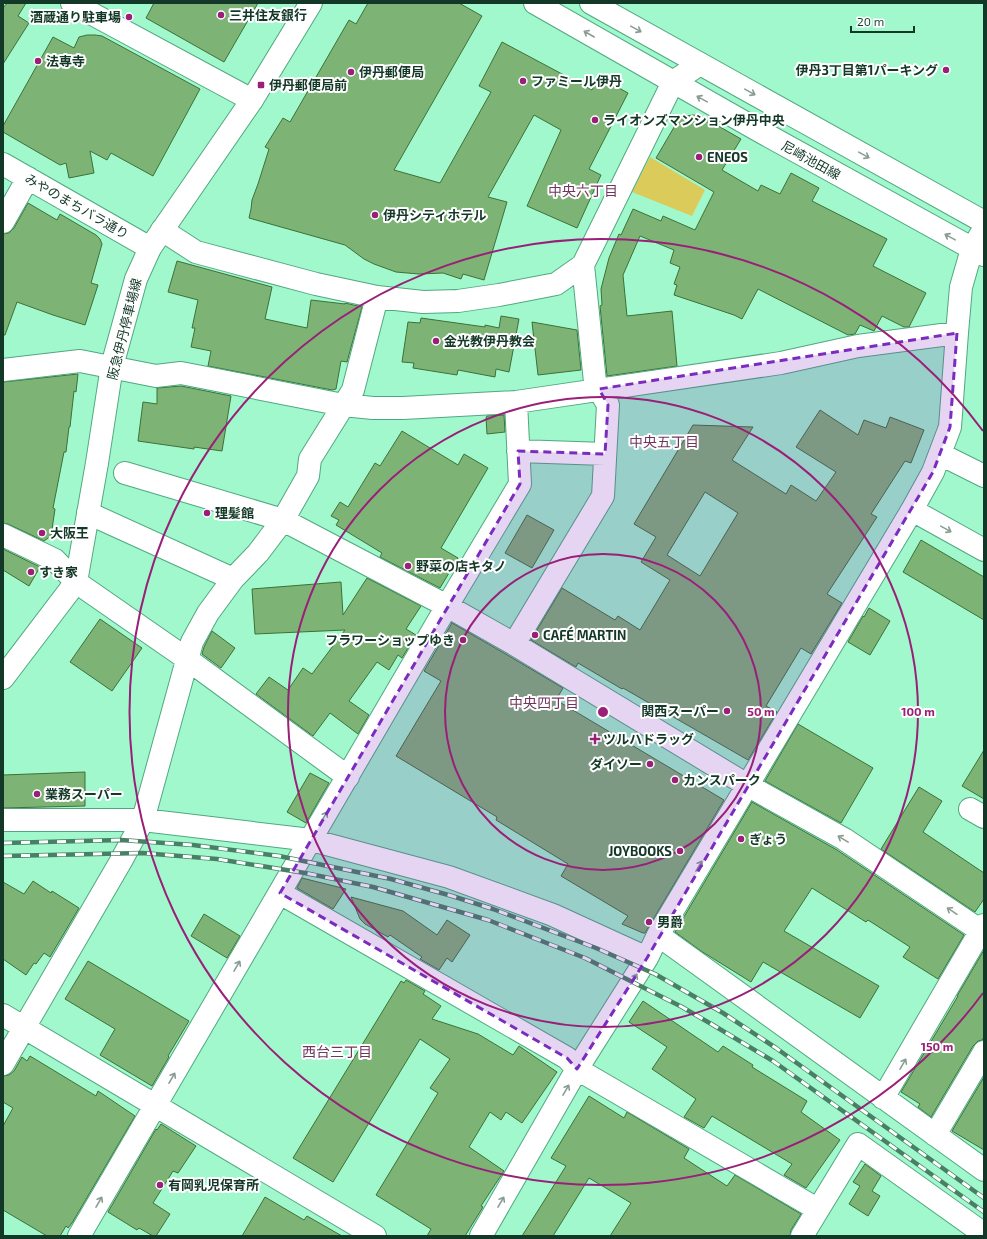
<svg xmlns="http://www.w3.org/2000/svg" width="987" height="1239" font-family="'Exo 2','Noto Sans JP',sans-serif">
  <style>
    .green { fill: #dacb5b }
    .building { fill: #7db476; stroke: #3d7137; fill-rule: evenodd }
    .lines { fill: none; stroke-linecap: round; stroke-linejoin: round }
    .minor-casing { stroke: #51a880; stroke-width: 24 }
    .major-casing { stroke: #51a880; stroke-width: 24 }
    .minor { stroke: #fff; stroke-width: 22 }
    .major { stroke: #fff; stroke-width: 22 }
    .rail-casing { stroke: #488065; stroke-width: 4.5 }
    .rail { stroke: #fff; stroke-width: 3; stroke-dasharray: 9; stroke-linecap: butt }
    .oneway { stroke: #899c93 }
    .marked { fill: #7b2cbf; fill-opacity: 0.2; stroke: #7b2cbf; stroke-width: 3; stroke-dasharray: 8 5; stroke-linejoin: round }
    .ring { fill: none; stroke: #991f78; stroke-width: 2 }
    .poi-dot { fill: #991f78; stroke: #fff; stroke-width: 1.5 }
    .labels { text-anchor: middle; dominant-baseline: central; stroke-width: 4; stroke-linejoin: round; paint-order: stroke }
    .poi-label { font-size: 13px; font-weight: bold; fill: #133827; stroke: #fff; text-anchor: start }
    .street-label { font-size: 13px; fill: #133827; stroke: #fff }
    .neighbourhood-label { font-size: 14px; fill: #72365e; stroke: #fff }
    .centre { fill: #991f78; stroke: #fff; stroke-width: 2 }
    .ring-label { font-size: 12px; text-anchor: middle; font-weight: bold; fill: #991f78; stroke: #fff; stroke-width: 4; stroke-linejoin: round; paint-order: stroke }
  </style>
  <rect width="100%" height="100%" fill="#a0f8cc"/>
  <path class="green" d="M650,157L705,190L692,216L632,192Z"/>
  <path class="building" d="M7,3H26L18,16L29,23L3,64V7H4Z
    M154,3H258L224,62L146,18Z
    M368,3H459L482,16L394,170L440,183L491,92L479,86L502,42L592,90L599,77L628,93L589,169L601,175L577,228L527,206L561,130L534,115L488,197L507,202L484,280L463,274L461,279L443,273L419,274L396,272L374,264L364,259L345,245L249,218L251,209L252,200L258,184L269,149L265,147L283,118L290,122L349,20L356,24Z
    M87,35H95L102,36L200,89L153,176L111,153L107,160L90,151L94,173L69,178L66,163L60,165L3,132V126L53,37L74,48L79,37Z
    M693,115L701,116L741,139L722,170L758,191L761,185L780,194L791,173L819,188L812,201L887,239L873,266L926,293L909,327H904L882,316L874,331L860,325L855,334L848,335L758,289L742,319L734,315L674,295L677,285L674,284L680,267L670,263L674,250L640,236L623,275L627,316L672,311L677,366L607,376L600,306L602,305L601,289L609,258L619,234L621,235L633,209L661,221L663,216L695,230L714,192L656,158L680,117Z
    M28,203L57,220L60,214L96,235L100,239L102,244L91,283L98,285L85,325L53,315L17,302L5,335H3V234L9,233L14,228Z
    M177,261L272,287L265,319L307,328L311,300L345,304V303L362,307L347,362L341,361L336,389L332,390L208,366L211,351L191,347L195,328H192L198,300L168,292Z
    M501,316L519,319L509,372L496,369L495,377L458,370L457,375L413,368L414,363L402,362L408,322L420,323L421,318L485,327V325L499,328Z
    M532,322L577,330L581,370L538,375Z
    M78,374L76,392L74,391L70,427H69L66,452H64L53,508L55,509L51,536L44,541L8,524L3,523V382Z
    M181,386L231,396L222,451L194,447V449L138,441L143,402L157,404V388Z
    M820,410L858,435L864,420L886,428L890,417L924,430L911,463L905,461L871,514L877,517L827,594L842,603L811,654L801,648L766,706L777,712L748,760L623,688L622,689L578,663L576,667L531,640L562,588L615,620L618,616L640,630L670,580L641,562L656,537L634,524L693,425L753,427L732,460L786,494L791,485L816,501L836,472L796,447ZM705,492L738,513L700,576L667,555Z
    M504,415L505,432L487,434L486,418L487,416Z
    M402,431L458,465L464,454L488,468L441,548L458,558L440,588L380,557L382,553L336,525L339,520L331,516L340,502L348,507L375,463L380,466Z
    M527,515L554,530L532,568L505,553Z
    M921,540L984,577V620L903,572Z
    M3,549L40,567L29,586L3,570Z
    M367,578L421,606L406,629L416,635L402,658L398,655L389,670L377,662L349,701L369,715L358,734L330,713L313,736L256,694L269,677L288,690L303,668L312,674L345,630L255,634L252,589L341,582L343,615Z
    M869,608L890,621L870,655L848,642L863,616L864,617Z
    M100,619L142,648L112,691L70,662Z
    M452,623L509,656L563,688L556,700L724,800L645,933H643L622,924L628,916L561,876L568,864L496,820L497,817L396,756L441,681L424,671Z
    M212,631L235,648L221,668L202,654L204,647Z
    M798,724L873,768L841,823L765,781Z
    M984,750V799L962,786Z
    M85,772V806L3,808V775Z
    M310,773L329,783L306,823L287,812Z
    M919,787L942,801L923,832L984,873V899L975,912L881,849Z
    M752,802L837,850L964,935L938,979L903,957L910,947L868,920L866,922L812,888L784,931L879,986L860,1018L763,962L751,982L701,951L675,932Z
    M302,878L346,889L333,909L297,888Z
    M33,881L51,893L52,891L79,908L50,957L44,953L36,964L34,963L26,975L3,959V882L24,894Z
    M351,897L403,911L437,935L447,920L470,935L452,962L447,958L439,970L420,959L422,957L390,935L388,937L365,924L360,919Z
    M204,914L240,936L227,958L191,936Z
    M984,950V1037L982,1040L978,1041L973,1046L931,1117L918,1107L920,1104L901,1092L958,996H957Z
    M88,961L189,1021L168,1056L169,1057L152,1086L100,1055L115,1029L65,999Z
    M406,980L425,991L423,994L441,1006L432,1019L478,1034L513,1055L519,1046L557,1072L522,1123L506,1112L501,1120L490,1112L469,1147L504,1171L481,1206L483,1207L465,1236H427L431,1229L376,1195L438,1093L430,1088L450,1059L420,1039L333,1182L293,1158L401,981L404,983Z
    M643,1001L718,1052L723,1046L753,1065L752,1067L807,1101L801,1112L840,1140L806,1188L784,1175L792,1164L712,1116L704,1128L684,1117L696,1099L652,1069L667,1047L629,1022Z
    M30,1056L96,1096L98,1091L135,1116L72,1223L68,1228L66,1226L60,1236H47L3,1210V1126L13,1108L3,1102V1076L9,1075L14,1071L22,1057L27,1061Z
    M984,1077V1150L952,1131Z
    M589,1096L624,1118L627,1112L689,1149L684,1158L727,1186L735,1175L801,1214L791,1230L790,1236H610L631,1203L589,1178L553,1236H522L566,1166L551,1158Z
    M161,1124L196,1146L178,1173L173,1171L153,1203L170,1214L156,1236H153L139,1228L137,1230L108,1212L156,1129L157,1130Z
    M865,1164L881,1176L872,1191L880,1196L868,1216L849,1204L860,1186L853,1182Z
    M265,1197L304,1220L307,1216L342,1236H242Z"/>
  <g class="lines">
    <defs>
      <path id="minor" d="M72,3L252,100
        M3,164L150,248
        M3,222L28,178
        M162,230L196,252L316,284L377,297L423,302L458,301L499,295L556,284L583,265
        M3,370L80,361L156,376L181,373L343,405L373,408H403L516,402L781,363L858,346L957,333
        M518,451L605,454
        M940,454L984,476
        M125,473L283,520L447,606L514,644L747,785L844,839L984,933
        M912,510L984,550
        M88,513L233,579
        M3,535L55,560L76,582L187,659L348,777
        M514,644L603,496L608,405L595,382L583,265L673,82L700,64
        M970,809L984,817
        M3,820H143L311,840L449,877L553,915L647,958
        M280,893L567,1058L577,1069L817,1209
        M658,935L984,1170
        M3,1015L375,1236
        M3,1064L121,861L143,820L192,642L208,613L233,579L258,553L283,520L308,476L310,459L353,390L377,297
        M883,1098L984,925
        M935,1135L984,1052
        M79,1236L447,606L520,484L516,402
        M481,1236L577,1069L647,958L658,935L912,510L933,472L950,427L957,333L961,287L972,249L984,229
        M802,1236L858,1144L984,1234"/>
      <path id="major" d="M535,3L756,129L984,255
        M591,3L984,222
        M3,678L76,582L97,463L112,366L136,279L150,248L252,100L311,3"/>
    </defs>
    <use href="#minor" class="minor-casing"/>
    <use href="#major" class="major-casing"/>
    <use href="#minor" class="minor"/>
    <use href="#major" class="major"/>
    <defs>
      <path id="rail" d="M3,843L121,840L193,845L279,856L391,879L452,896L493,909L596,948L655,974L723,1013L776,1048L984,1198
        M3,856L142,853L217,859L305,873L373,887L488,920L585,958L682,1007L713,1025L773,1061L984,1212"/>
    </defs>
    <use href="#rail" class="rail-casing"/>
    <use href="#rail" class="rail"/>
  </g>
  <defs><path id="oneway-shaft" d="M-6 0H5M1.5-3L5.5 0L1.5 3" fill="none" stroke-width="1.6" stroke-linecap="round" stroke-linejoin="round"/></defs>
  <g class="oneway">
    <use href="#oneway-shaft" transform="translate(636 29) rotate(29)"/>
    <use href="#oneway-shaft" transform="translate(589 34) rotate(-150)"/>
    <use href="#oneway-shaft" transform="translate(750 92) rotate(29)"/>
    <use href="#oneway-shaft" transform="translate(702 99) rotate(-151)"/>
    <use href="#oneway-shaft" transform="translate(864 155) rotate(29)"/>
    <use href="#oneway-shaft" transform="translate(950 237) rotate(-151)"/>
    <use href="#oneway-shaft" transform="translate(946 529) rotate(29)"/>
    <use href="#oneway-shaft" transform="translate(324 817) rotate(-60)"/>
    <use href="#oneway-shaft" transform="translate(843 839) rotate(-149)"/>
    <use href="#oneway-shaft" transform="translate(699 866) rotate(-59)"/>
    <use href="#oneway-shaft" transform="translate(952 911) rotate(-146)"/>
    <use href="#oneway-shaft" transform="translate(237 966) rotate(-60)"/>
    <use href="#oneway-shaft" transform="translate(634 979) rotate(-58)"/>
    <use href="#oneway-shaft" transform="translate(903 1064) rotate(-60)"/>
    <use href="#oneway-shaft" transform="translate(172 1078) rotate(-60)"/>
    <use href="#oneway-shaft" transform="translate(566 1090) rotate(-60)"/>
    <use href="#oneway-shaft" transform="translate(99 1202) rotate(-60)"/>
    <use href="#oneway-shaft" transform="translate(501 1202) rotate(-60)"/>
  </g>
  <path class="marked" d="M957,333L950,427L933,472L647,958L577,1069L567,1058L280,893L520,484L518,451L605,454L608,405L599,389Z"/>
  <g class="ring">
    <circle cx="603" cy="712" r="158"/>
    <circle cx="603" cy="712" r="315"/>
    <path d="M983 993A473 473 0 1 1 983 431"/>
  </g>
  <g class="poi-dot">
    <circle cx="221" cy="15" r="4"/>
    <circle cx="129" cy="17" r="4"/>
    <circle cx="38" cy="61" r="4"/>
    <circle cx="946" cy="70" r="4"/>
    <circle cx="351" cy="72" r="4"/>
    <circle cx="523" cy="81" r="4"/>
    <rect x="257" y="81" width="8" height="8" rx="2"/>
    <circle cx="595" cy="120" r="4"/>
    <circle cx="699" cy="157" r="4"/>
    <circle cx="375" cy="215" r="4"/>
    <circle cx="436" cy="341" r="4"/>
    <circle cx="207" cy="513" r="4"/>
    <circle cx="42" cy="533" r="4"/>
    <circle cx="408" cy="566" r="4"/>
    <circle cx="31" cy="572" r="4"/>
    <circle cx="535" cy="635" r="4"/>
    <circle cx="463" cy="640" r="4"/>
    <circle cx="727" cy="711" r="4"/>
    <path d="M593 733h4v4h4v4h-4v4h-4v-4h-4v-4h4z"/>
    <circle cx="650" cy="764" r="4"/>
    <circle cx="675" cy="780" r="4"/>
    <circle cx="37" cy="794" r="4"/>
    <circle cx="741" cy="839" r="4"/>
    <circle cx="680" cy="851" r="4"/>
    <circle cx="649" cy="922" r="4"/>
    <circle cx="160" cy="1185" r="4"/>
  </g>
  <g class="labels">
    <g class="poi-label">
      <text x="229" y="15">三井住友銀行</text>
      <text x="121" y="17" text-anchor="end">酒蔵通り駐車場</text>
      <text x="46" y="61">法専寺</text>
      <text x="938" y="70" text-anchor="end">伊丹3丁目第1パーキング</text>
      <text x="359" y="72">伊丹郵便局</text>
      <text x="531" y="81">ファミール伊丹</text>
      <text x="269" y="85">伊丹郵便局前</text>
      <text x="603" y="120">ライオンズマンション伊丹中央</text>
      <text x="707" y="157">ENEOS</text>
      <text x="383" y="215">伊丹シティホテル</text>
      <text x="444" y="341">金光教伊丹教会</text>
      <text x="215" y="513">理髪館</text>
      <text x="50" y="533">大阪王</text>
      <text x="416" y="566">野菜の店キタノ</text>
      <text x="39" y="572">すき家</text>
      <text x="543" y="635">CAFÉ MARTIN</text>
      <text x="455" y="640" text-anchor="end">フラワーショップゆき</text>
      <text x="719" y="711" text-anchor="end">関西スーパー</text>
      <text x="603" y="739">ツルハドラッグ</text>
      <text x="642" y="764" text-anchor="end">ダイソー</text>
      <text x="683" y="780">カンスパーク</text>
      <text x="45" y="794">業務スーパー</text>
      <text x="749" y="839">ぎょう</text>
      <text x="672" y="851" text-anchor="end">JOYBOOKS</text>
      <text x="657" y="922">男爵</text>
      <text x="168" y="1185">有岡乳児保育所</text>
    </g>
    <g class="street-label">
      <text transform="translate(811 160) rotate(29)">尼崎池田線</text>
      <text transform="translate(77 206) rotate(30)">みやのまちバラ通り</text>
      <text transform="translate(124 329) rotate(-76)">阪急伊丹停車場線</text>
    </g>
    <g class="neighbourhood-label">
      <text x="583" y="190">中央六丁目</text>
      <text x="664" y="441">中央五丁目</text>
      <text x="544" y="702">中央四丁目</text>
      <text x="337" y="1051">西台三丁目</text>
    </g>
  </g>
  <circle cx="603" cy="712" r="6" class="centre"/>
  <g class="ring-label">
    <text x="761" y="716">50 m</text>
    <text x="918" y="716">100 m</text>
    <text x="937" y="1051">150 m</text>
  </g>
  <rect width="987" height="1239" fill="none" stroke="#133827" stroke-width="8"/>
  <path d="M851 26v6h63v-6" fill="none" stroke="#133827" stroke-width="2"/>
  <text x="857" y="26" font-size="12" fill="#133827" stroke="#ffffff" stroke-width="3" paint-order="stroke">20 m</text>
</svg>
